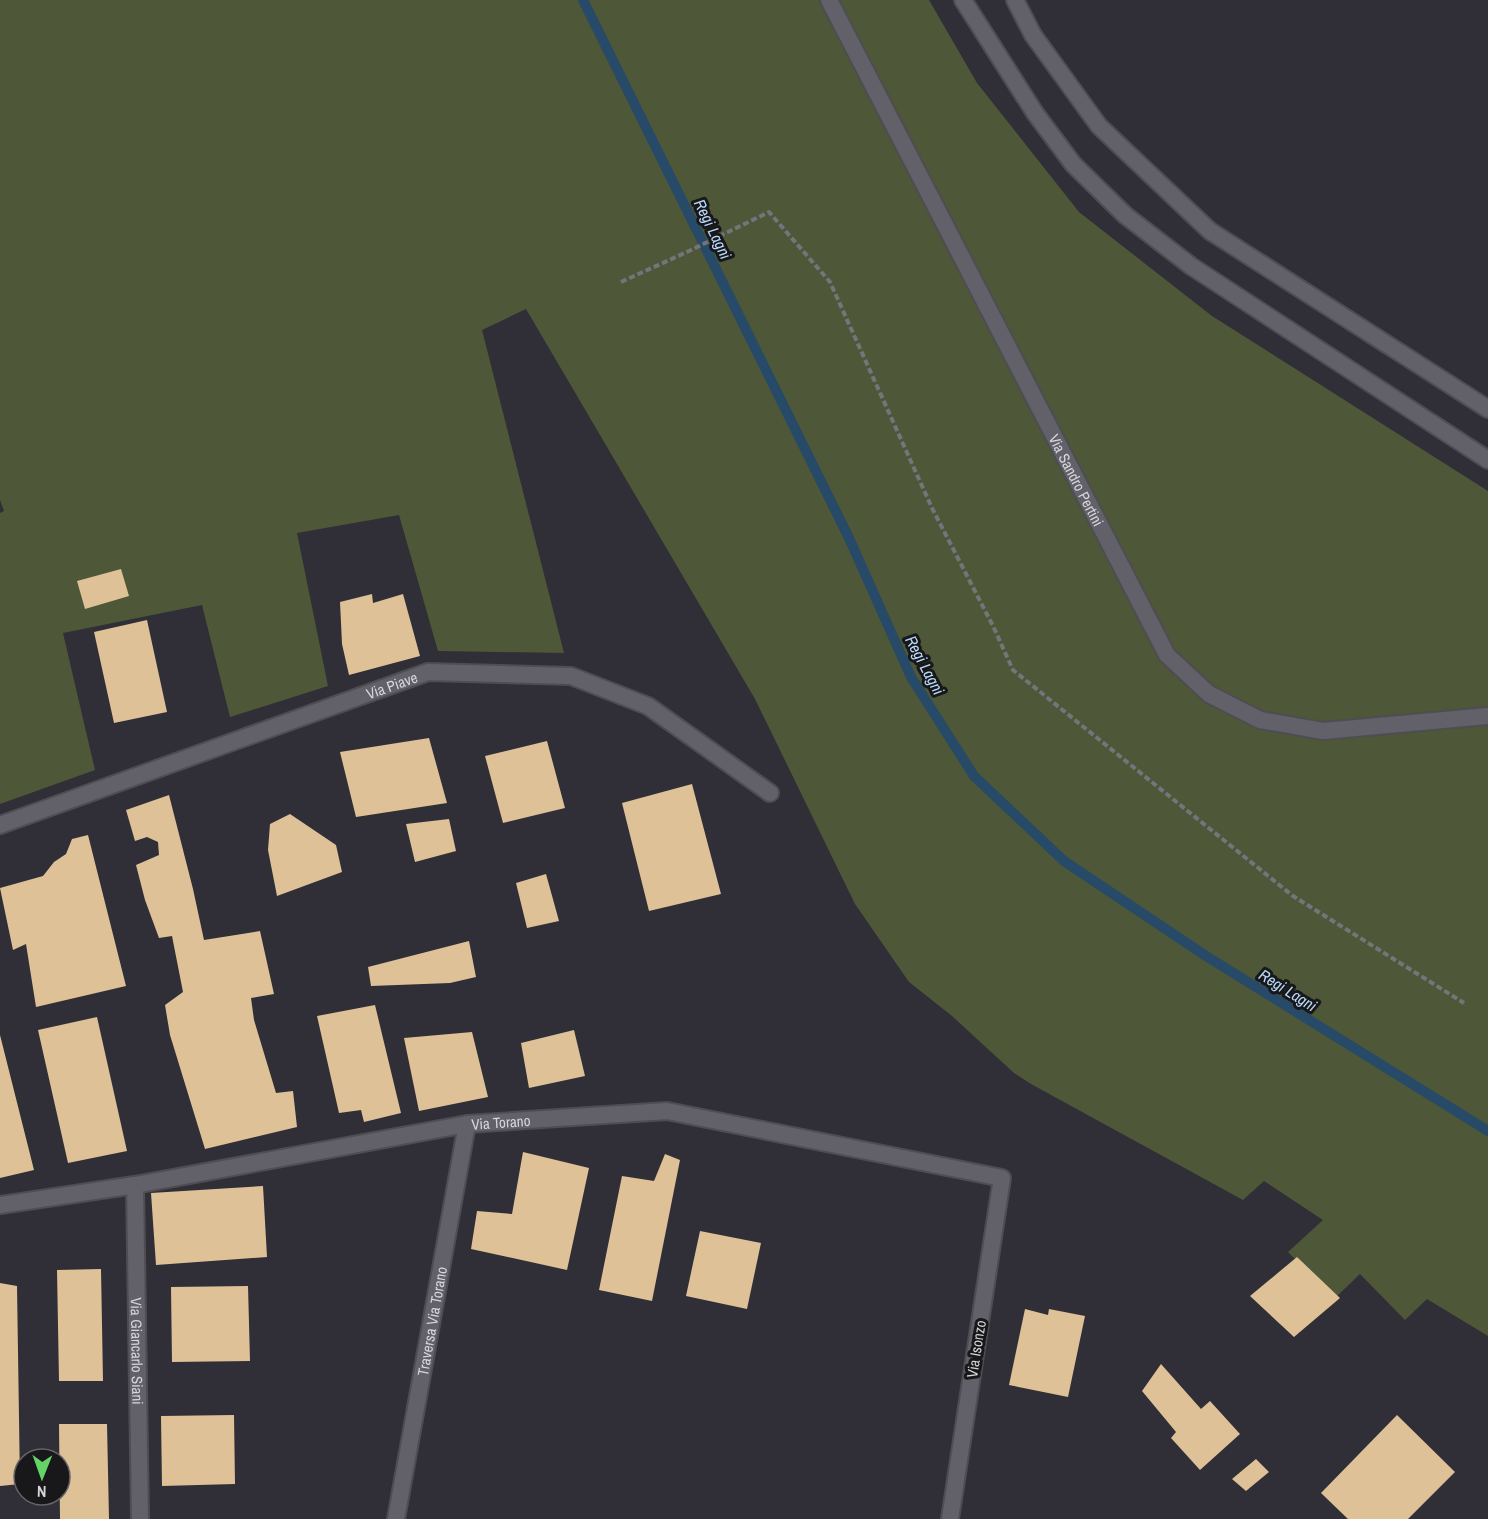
<svg xmlns="http://www.w3.org/2000/svg" width="1488" height="1519" font-family="'Archivo Narrow',sans-serif">
  <style>
    .green { fill: #4e5738 }
    .lines { fill: none; stroke-linecap: round; stroke-linejoin: round }
    .stream { stroke: #264a67; stroke-width: 10 }
    .building { fill: #dfc197 }
    .service-casing { stroke: #4d4d52; stroke-width: 20 }
    .minor-casing { stroke: #4d4d52; stroke-width: 20 }
    .path { stroke: #75747a; stroke-width: 4; stroke-dasharray: 6 3; stroke-linecap: butt }
    .service { stroke: #626169; stroke-width: 16 }
    .minor { stroke: #626169; stroke-width: 16 }
    .labels { text-anchor: middle; dominant-baseline: central; stroke-width: 6; stroke-linejoin: round; paint-order: stroke }
    .street-label { font-size: 15px; fill: #d5d5d9; stroke: #18181b }
    .water-label { font-size: 16px; font-style: italic; fill: #b8dafa; stroke: #18181b }
  </style>
  <rect width="100%" height="100%" fill="#302f37"/>
  <path class="green" d="M0,0H929L977,83L1079,212L1212,316L1488,491V1336L1427,1299L1405,1320L1360,1274L1334,1299L1288,1252L1323,1220L1264,1181L1243,1200L1031,1084L1014,1073L952,1016L909,982L855,904L755,699L526,309L482,330L564,653L438,651L399,515L297,533L328,686L230,717L202,605L63,633L95,770L0,804V513L4,511L0,500Z"/>
  <g class="lines">
    <path class="stream" d="M583,0L849,538L911,677L974,776L1064,861L1206,956L1488,1131"/>
  </g>
  <path class="building" d="M121,569L129,596L85,609L77,581Z
    M372,594L373,603L403,594L420,656L349,675L342,644L340,602Z
    M147,620L167,712L114,723L94,632Z
    M429,738L447,803L356,817L340,752Z
    M547,741L565,808L503,823L485,756Z
    M692,784L721,894L649,911L622,803Z
    M169,795L193,889L204,940L260,931L274,994L251,998L254,1020L276,1093L293,1091L297,1127L205,1149L170,1035L165,1005L183,992L172,936L159,938L145,900L136,865L159,855L158,842L147,837L135,841L126,810Z
    M290,814L336,845L342,872L277,896L268,850L270,824Z
    M449,819L456,851L415,862L406,824Z
    M88,835L126,986L36,1007L26,944L13,950L0,888L43,876L54,862L66,854L72,839Z
    M546,874L559,921L527,928L516,883Z
    M469,941L476,977L450,983L371,986L368,967Z
    M375,1005L401,1113L364,1122L361,1110L339,1113L317,1016Z
    M97,1017L127,1151L68,1163L38,1030Z
    M574,1030L585,1076L529,1088L521,1043Z
    M472,1032L488,1097L419,1111L404,1038Z
    M0,1035L34,1170L0,1178Z
    M523,1152L589,1168L567,1270L471,1249L477,1211L512,1214Z
    M665,1154L680,1160L652,1301L599,1290L622,1176L654,1181Z
    M263,1186L267,1257L156,1265L151,1193Z
    M700,1231L761,1243L747,1309L686,1296Z
    M1297,1257L1340,1298L1294,1337L1250,1296Z
    M101,1269L103,1381H59L57,1270Z
    M0,1283L17,1286L20,1484L0,1486Z
    M248,1286L250,1361L172,1362L171,1287Z
    M1025,1309L1048,1315L1049,1309L1085,1316L1068,1397L1009,1385Z
    M1161,1364L1201,1409L1210,1401L1240,1434L1200,1470L1171,1438L1176,1432L1142,1391Z
    M234,1415L235,1484L162,1486L161,1416Z
    M1397,1415L1455,1472L1408,1519H1348L1321,1493Z
    M59,1424H107L109,1519H60Z
    M1256,1459L1269,1472L1246,1491L1232,1479Z"/>
  <g class="lines">
    <defs>
      <path id="service" d="M963,0L1035,113L1073,164L1125,215L1191,266L1488,460
        M1015,0L1033,35L1099,126L1210,231L1488,409"/>
      <g id="minor">
        <path id="s1" d="M829,0L1167,655L1209,694L1260,720L1323,731L1488,716"/>
        <path id="s2" d="M0,825L428,672L571,676L648,706L770,793"/>
        <path id="s3" d="M135,1185L140,1519"/>
        <path id="s4" d="M0,1205L135,1185L467,1124L667,1111L1002,1178L950,1519"/>
        <path id="s5" d="M396,1519L467,1124"/>
      </g>
    </defs>
    <use href="#service" class="service-casing"/>
    <use href="#minor" class="minor-casing"/>
    <path class="path" d="M621,282L689,251L769,212L830,282L932,508L993,626L1013,670L1293,896L1464,1003"/>
    <use href="#service" class="service"/>
    <use href="#minor" class="minor"/>
  </g>
  <g class="labels">
    <g class="street-label">
      <text stroke="none"><textPath href="#s1" startOffset="540">Via Sandro Pertini</textPath></text>
      <text stroke="none"><textPath href="#s2" startOffset="416">Via Piave</textPath></text>
      <text stroke="none"><textPath href="#s4" startOffset="508">Via Torano</textPath></text>
      <text stroke="none"><textPath href="#s5" startOffset="201">Traversa Via Torano</textPath></text>
      <text transform="translate(976 1349) rotate(-81)">Via Isonzo</text>
      <text stroke="none"><textPath href="#s3" startOffset="166">Via Giancarlo Siani</textPath></text>
    </g>
    <g class="water-label">
      <text transform="translate(713 229) rotate(64)">Regi Lagni</text>
      <text transform="translate(925 665) rotate(62)">Regi Lagni</text>
      <text transform="translate(1288 990) rotate(32)">Regi Lagni</text>
    </g>
  </g>
  <g transform="translate(42 1477) rotate(181)"><circle r="28" fill="#18181b" stroke="#646467" stroke-width="1.5"/>
  <path d="M0-4.5L10 22L0 15L-10 22Z" fill="#65d467"/>
  <text y="-9" font-size="16" font-weight="bold" text-anchor="middle" fill="#d5d5d9">N</text>
  </g>
</svg>
